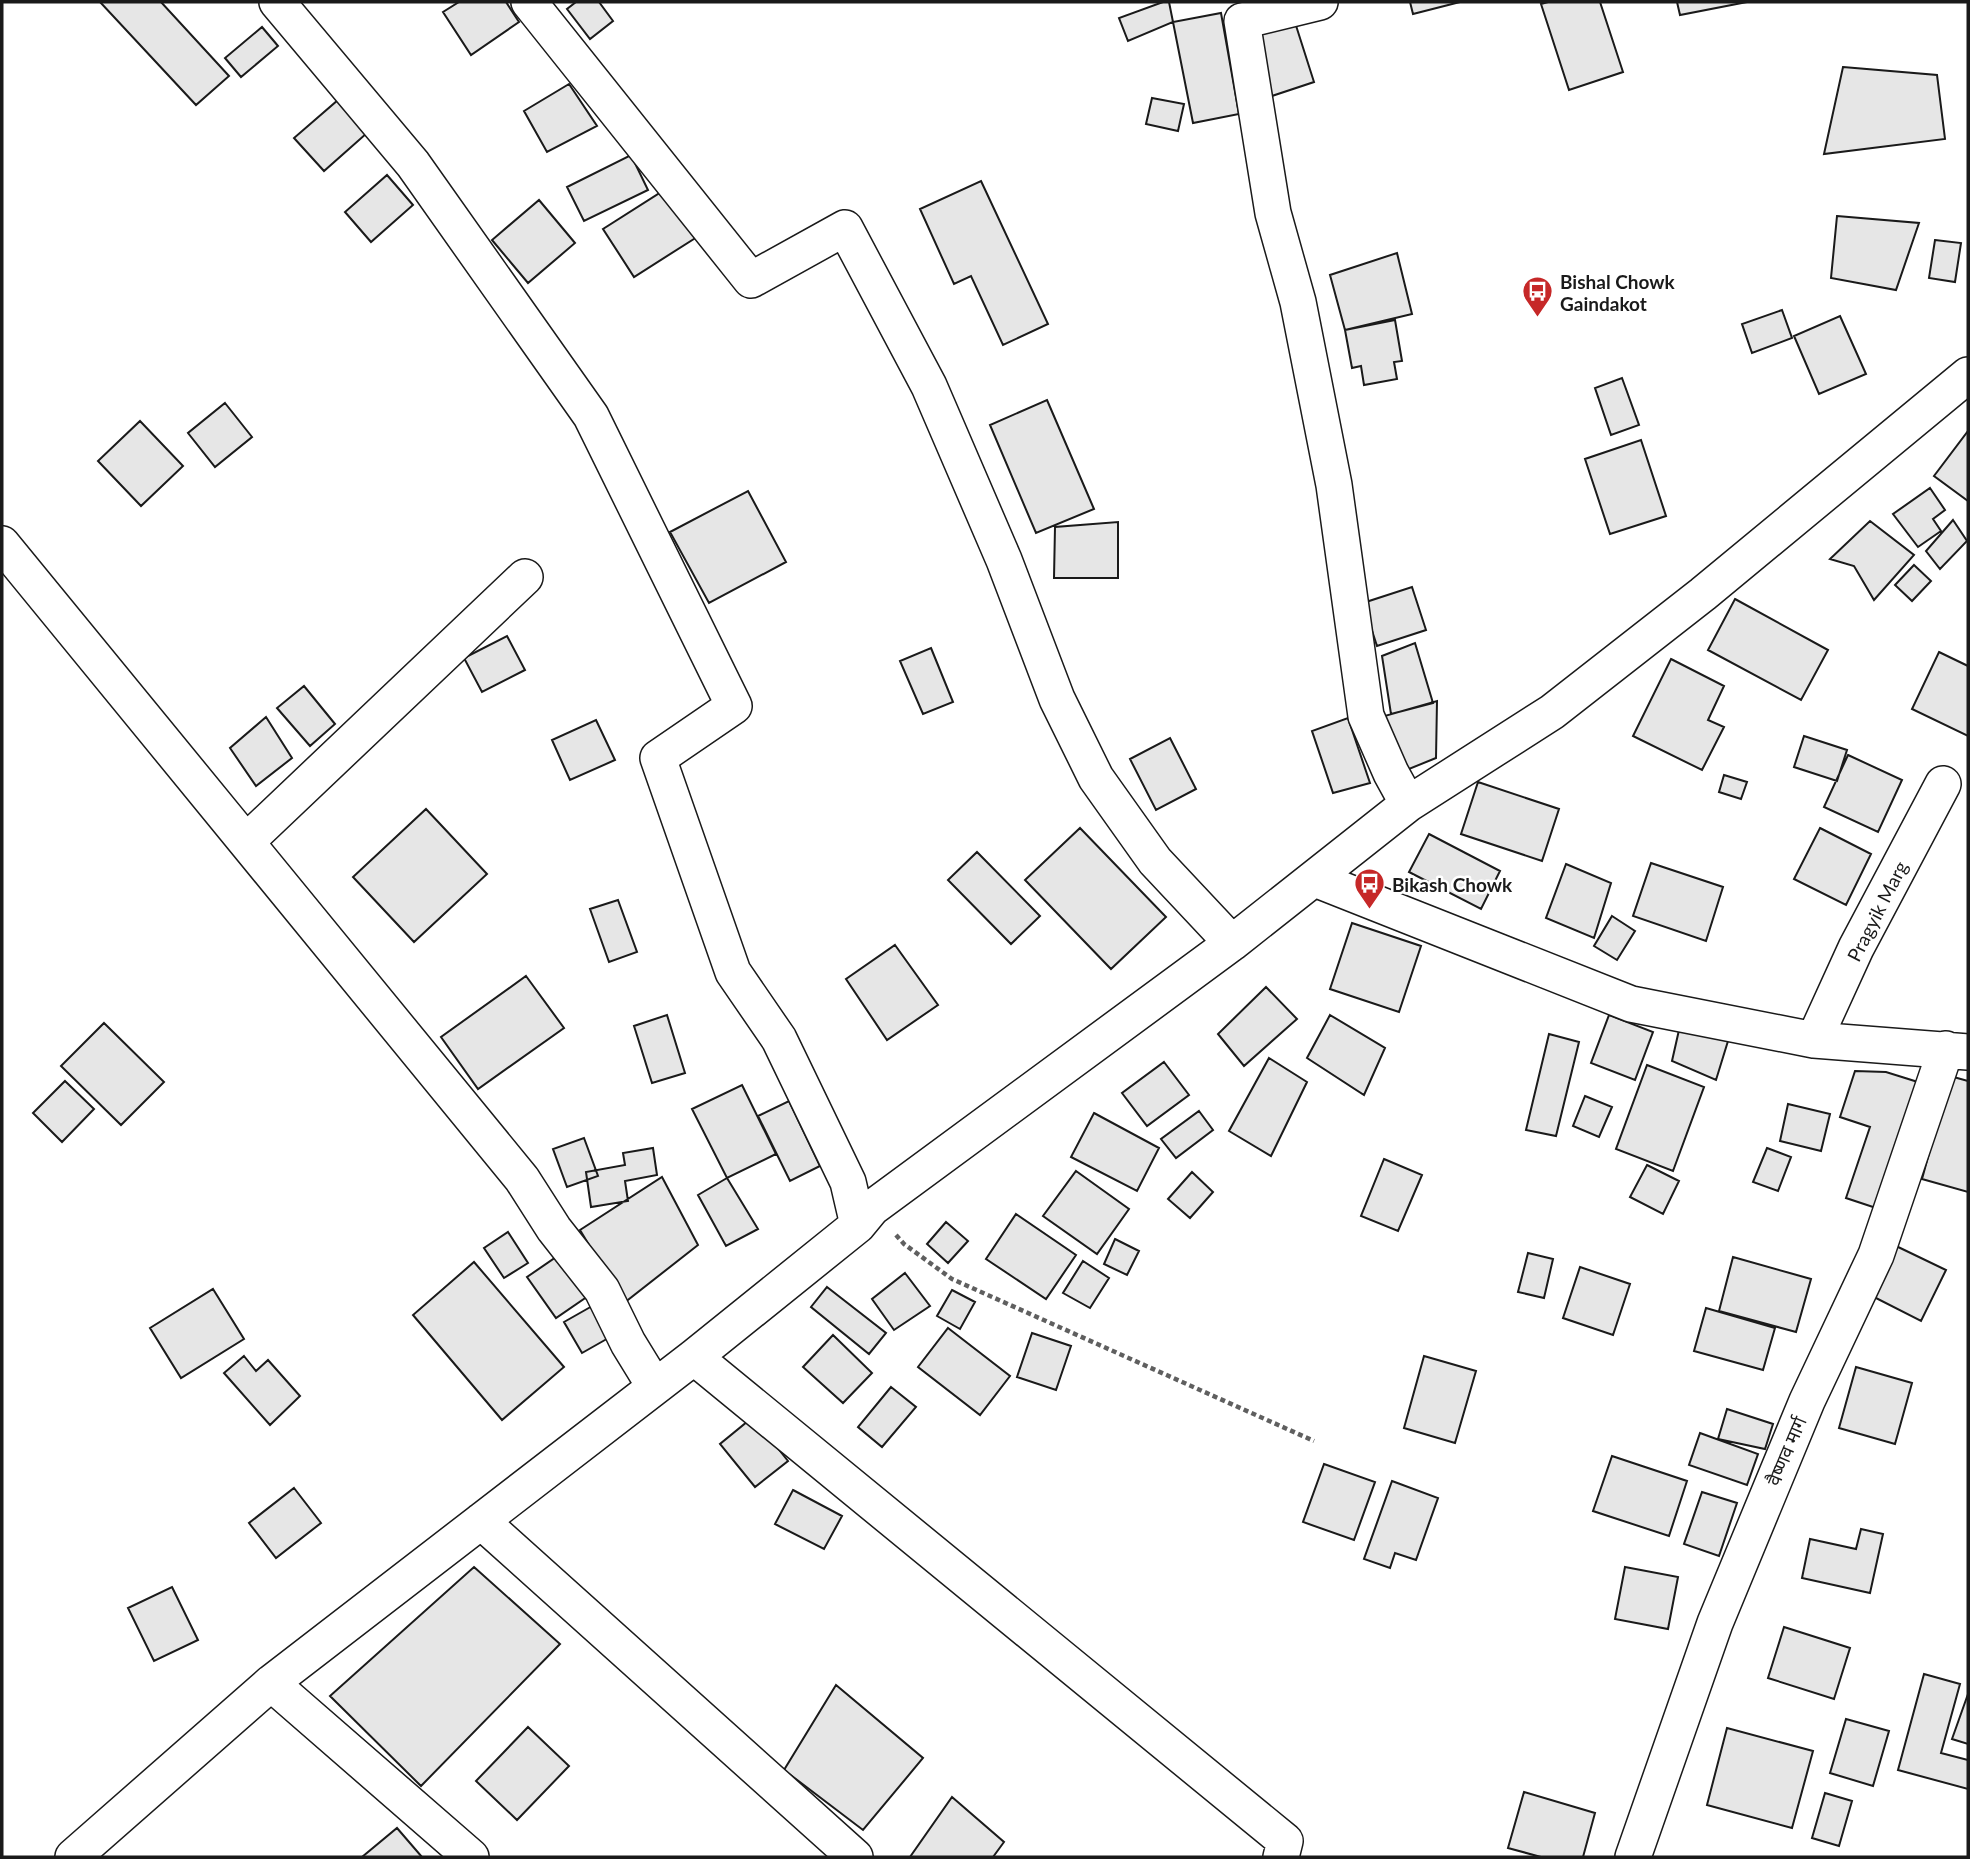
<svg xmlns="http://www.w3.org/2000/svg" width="1970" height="1859" font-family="Lato,'Noto Sans Devanagari',sans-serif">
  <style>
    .building { fill: #e6e6e6; stroke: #1a1a1a; stroke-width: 2 }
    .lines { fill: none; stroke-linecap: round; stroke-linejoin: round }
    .street-casing { stroke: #1a1a1a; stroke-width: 38 }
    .path { stroke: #5f5f5f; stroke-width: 4.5; stroke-dasharray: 5 3.5; stroke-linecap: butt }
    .street { stroke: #fff; stroke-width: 35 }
    .labels { text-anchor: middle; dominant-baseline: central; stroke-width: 5; stroke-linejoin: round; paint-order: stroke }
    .poi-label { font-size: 19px; font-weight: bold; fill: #1a1a1a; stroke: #fff; text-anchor: start }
    .street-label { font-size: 19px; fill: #1a1a1a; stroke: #fff }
  </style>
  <rect width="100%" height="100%" fill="#fff"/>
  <path class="building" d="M100,2H161L229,76L196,105Z
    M459,2H506L519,22L471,55L443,12Z
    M576,2H599L613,21L590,39L567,9Z
    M1163,2H1169L1173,22L1128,41L1119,18Z
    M1410,2H1460L1413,14Z
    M1548,2H1600L1623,72L1569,90L1541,4Z
    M1677,2H1747L1680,15Z
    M1221,13L1239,114L1193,123L1173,22Z
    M1292,13L1314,82L1269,97L1246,28Z
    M262,27L278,46L241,77L225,58Z
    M1843,67L1937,75L1945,139L1824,154Z
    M569,84L597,126L547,152L524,111Z
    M1152,98L1184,104L1178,131L1146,124Z
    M338,100L367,133L324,171L294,138Z
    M631,155L648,190L584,221L567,187Z
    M387,175L413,205L371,242L345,212Z
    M981,181L1048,324L1003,345L971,276L954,284L920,209Z
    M666,189L697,237L634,277L603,229Z
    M539,200L575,243L528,283L492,240Z
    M1837,216L1919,223L1896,290L1831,278Z
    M1935,240L1961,243L1955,282L1929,278Z
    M1397,253L1412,314L1345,330L1330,275Z
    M1782,310L1792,338L1752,353L1742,324Z
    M1840,316L1866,374L1819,394L1794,336Z
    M1395,320L1402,361L1394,362L1397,379L1364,385L1361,366L1352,368L1345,330Z
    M1622,378L1639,425L1611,435L1595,388Z
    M1047,400L1094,509L1036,533L990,425Z
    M225,403L252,437L215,467L188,433Z
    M140,421L183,466L141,506L98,461Z
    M1968,431V501L1934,476Z
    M1641,440L1666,516L1610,534L1585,459Z
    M1930,488L1945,510L1933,519L1941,531L1918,547L1893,514Z
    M748,491L786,562L709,603L670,532Z
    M1953,520L1967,541L1940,569L1926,551Z
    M1870,521L1914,555L1874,600L1854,566L1830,559Z
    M1118,522V578H1054L1055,527Z
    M1914,565L1931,581L1912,601L1895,585Z
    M1412,587L1426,630L1377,646L1363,603Z
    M1735,599L1828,650L1801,700L1708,650Z
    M507,636L525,670L482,692L464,658Z
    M1415,643L1433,703L1391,714L1382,656Z
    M931,648L953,702L923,714L900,661Z
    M1939,652L1968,666V736L1912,709Z
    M1671,659L1724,686L1708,720L1724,727L1702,770L1633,736Z
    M304,686L335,724L310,746L277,708Z
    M1437,701L1436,758L1404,771L1374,719Z
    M266,717L292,758L256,786L230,748Z
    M1348,718L1370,783L1333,793L1312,731Z
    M596,720L615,760L570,780L552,740Z
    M1804,736L1847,750L1837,781L1794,767Z
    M1170,738L1196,789L1156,810L1130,759Z
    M1848,755L1902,780L1878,832L1824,807Z
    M1724,775L1747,782L1741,799L1719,792Z
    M1478,782L1559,809L1542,861L1461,834Z
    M426,809L487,874L414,942L353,877Z
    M1080,828L1166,917L1111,969L1025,880Z
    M1820,828L1871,854L1846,905L1794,879Z
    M1429,834L1500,871L1481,909L1409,872Z
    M977,852L1040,916L1011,944L948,880Z
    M1651,863L1723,887L1706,941L1633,916Z
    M1566,864L1611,883L1594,938L1546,918Z
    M618,900L637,952L609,962L590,909Z
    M1612,916L1635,931L1617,960L1594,946Z
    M1352,923L1421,946L1399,1012L1330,989Z
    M895,945L938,1005L887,1040L846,979Z
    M526,976L564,1028L478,1089L441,1037Z
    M1266,987L1297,1019L1244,1066L1218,1034Z
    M667,1015L685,1073L652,1083L634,1026Z
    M1330,1015L1385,1048L1364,1095L1307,1058Z
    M1609,1015L1653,1032L1635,1080L1591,1063Z
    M104,1023L164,1082L121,1125L61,1066Z
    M1679,1030L1728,1041L1716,1080L1672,1061Z
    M1549,1034L1579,1042L1556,1136L1526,1130Z
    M1269,1058L1307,1082L1271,1156L1229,1131Z
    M1164,1062L1189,1095L1147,1126L1122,1093Z
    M1647,1065L1704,1087L1673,1171L1616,1149Z
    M1855,1071L1886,1072L1921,1083L1879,1209L1846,1198L1870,1127L1840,1117Z
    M1950,1076L1968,1081V1192L1922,1179Z
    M65,1081L94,1109L62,1142L33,1113Z
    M742,1085L776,1154L727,1178L692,1109Z
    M1585,1096L1612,1107L1599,1137L1573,1126Z
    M789,1101L820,1166L790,1181L758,1116Z
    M1788,1104L1830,1114L1821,1151L1780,1141Z
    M1199,1111L1213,1130L1176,1158L1161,1139Z
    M1094,1113L1159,1148L1137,1191L1071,1157Z
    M584,1138L598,1176L567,1187L553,1149Z
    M653,1148L657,1175L625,1181L628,1201L591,1207L586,1172L625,1165L623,1153Z
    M1767,1148L1791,1157L1778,1191L1753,1182Z
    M1384,1159L1422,1175L1398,1231L1361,1216Z
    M1647,1165L1679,1181L1663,1214L1630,1197Z
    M1076,1171L1129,1209L1097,1254L1043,1216Z
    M1192,1172L1213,1192L1190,1218L1168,1199Z
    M662,1177L698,1245L624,1303L580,1230Z
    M727,1178L758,1229L726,1246L698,1195Z
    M1016,1214L1076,1255L1046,1299L986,1259Z
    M946,1222L968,1241L948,1263L927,1244Z
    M508,1232L528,1263L504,1278L484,1248Z
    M1115,1239L1139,1251L1127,1275L1104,1264Z
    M1894,1245L1946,1270L1921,1321L1870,1295Z
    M562,1253L591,1294L556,1318L527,1277Z
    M1528,1253L1553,1259L1544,1298L1518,1292Z
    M1733,1257L1811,1279L1796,1332L1719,1311Z
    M1083,1261L1109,1278L1090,1308L1063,1293Z
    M474,1262L564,1367L502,1420L413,1315Z
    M1580,1267L1630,1284L1613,1335L1563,1318Z
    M905,1273L930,1306L894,1330L872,1299Z
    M827,1287L886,1333L869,1354L811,1307Z
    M213,1289L244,1339L181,1378L150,1328Z
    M952,1290L975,1302L960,1329L937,1316Z
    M594,1305L612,1336L582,1353L564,1322Z
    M1706,1308L1775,1328L1763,1370L1694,1351Z
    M948,1328L1010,1376L980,1415L918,1367Z
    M1032,1333L1071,1346L1056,1390L1017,1377Z
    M833,1335L872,1373L843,1403L803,1367Z
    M244,1356L256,1371L268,1360L300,1396L270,1425L224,1373Z
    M1424,1356L1476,1371L1455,1443L1404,1428Z
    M1856,1367L1912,1383L1895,1444L1839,1428Z
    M891,1387L916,1407L882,1447L858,1427Z
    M1727,1409L1773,1424L1765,1449L1718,1439Z
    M753,1417L788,1461L755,1487L720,1444Z
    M1700,1433L1758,1454L1747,1485L1689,1465Z
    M1612,1456L1687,1481L1669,1536L1593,1511Z
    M1324,1464L1375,1482L1354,1540L1303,1522Z
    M1392,1481L1438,1498L1416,1560L1395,1553L1390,1568L1364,1559Z
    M294,1488L321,1523L276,1558L249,1523Z
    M793,1490L842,1516L824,1549L775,1524Z
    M1702,1492L1737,1503L1719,1556L1684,1544Z
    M1861,1529L1883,1534L1870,1593L1802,1578L1810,1539L1856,1549Z
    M474,1567L560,1644L421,1786L330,1696Z
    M1625,1567L1678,1577L1668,1629L1615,1619Z
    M172,1587L198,1640L154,1661L128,1608Z
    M1784,1627L1850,1648L1834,1699L1768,1678Z
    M1924,1674L1960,1684L1941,1753L1968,1760V1789L1898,1770Z
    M836,1685L923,1758L863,1830L784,1770Z
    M1968,1694V1744L1952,1739Z
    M1846,1719L1889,1731L1873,1786L1830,1773Z
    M528,1727L569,1766L517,1820L476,1781Z
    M1727,1728L1813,1751L1792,1828L1707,1805Z
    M1524,1792L1595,1813L1583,1857H1541L1508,1848Z
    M1825,1793L1852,1801L1839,1846L1812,1838Z
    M952,1797L1004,1842L993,1857H910Z
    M397,1828L422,1857H362Z"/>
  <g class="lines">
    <defs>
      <path id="street" d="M277,2L413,164L591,416L734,706L658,758L733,972L779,1039L848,1182L858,1225
        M529,2L751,280L845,228L929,386L1004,560L1057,699L1096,778L1155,861L1232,943
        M1320,2L1242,21L1273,213L1298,302L1334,485L1366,716L1391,773L1408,804
        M2,544L522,1179L554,1229L602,1290L628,1343L655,1387
        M246,842L525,577
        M1315,879L1631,1004L1814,1040L1968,1052
        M1814,1040L1856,948L1943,784
        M694,1357L1285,1841L1281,1857
        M481,1521L855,1857
        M271,1683L471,1857
        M73,1857L271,1683L694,1357L858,1225L872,1208L1232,943L1408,804L1552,712L1703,594L1968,375
        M1633,1857L1715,1623L1807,1401L1876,1255L1946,1049"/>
    </defs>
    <use href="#street" class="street-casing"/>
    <path class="path" d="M896,1235L904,1244L952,1279L1314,1441"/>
    <use href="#street" class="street"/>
  </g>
  <defs>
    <symbol id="bus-pin" viewBox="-11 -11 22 30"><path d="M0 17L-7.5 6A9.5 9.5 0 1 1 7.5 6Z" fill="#c62828" stroke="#fff"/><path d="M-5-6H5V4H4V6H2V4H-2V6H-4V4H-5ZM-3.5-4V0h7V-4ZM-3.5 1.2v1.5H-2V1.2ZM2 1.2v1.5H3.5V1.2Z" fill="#fff"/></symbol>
  </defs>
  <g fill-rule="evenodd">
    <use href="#bus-pin" x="1520" y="274" width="35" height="47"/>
    <use href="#bus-pin" x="1352" y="866" width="35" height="47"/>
  </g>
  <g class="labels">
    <g class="poi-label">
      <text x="1560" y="281">Bishal Chowk<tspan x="1560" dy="22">Gaindakot</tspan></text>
      <text x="1392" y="884">Bikash Chowk</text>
    </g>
    <g class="street-label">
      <text transform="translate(1877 911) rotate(-63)">Pragyik Marg</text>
      <text transform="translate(1786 1451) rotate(-67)">वैष्णव मार्ग</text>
    </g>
  </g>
  <rect width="1970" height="1859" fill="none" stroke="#1a1a1a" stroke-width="7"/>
</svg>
